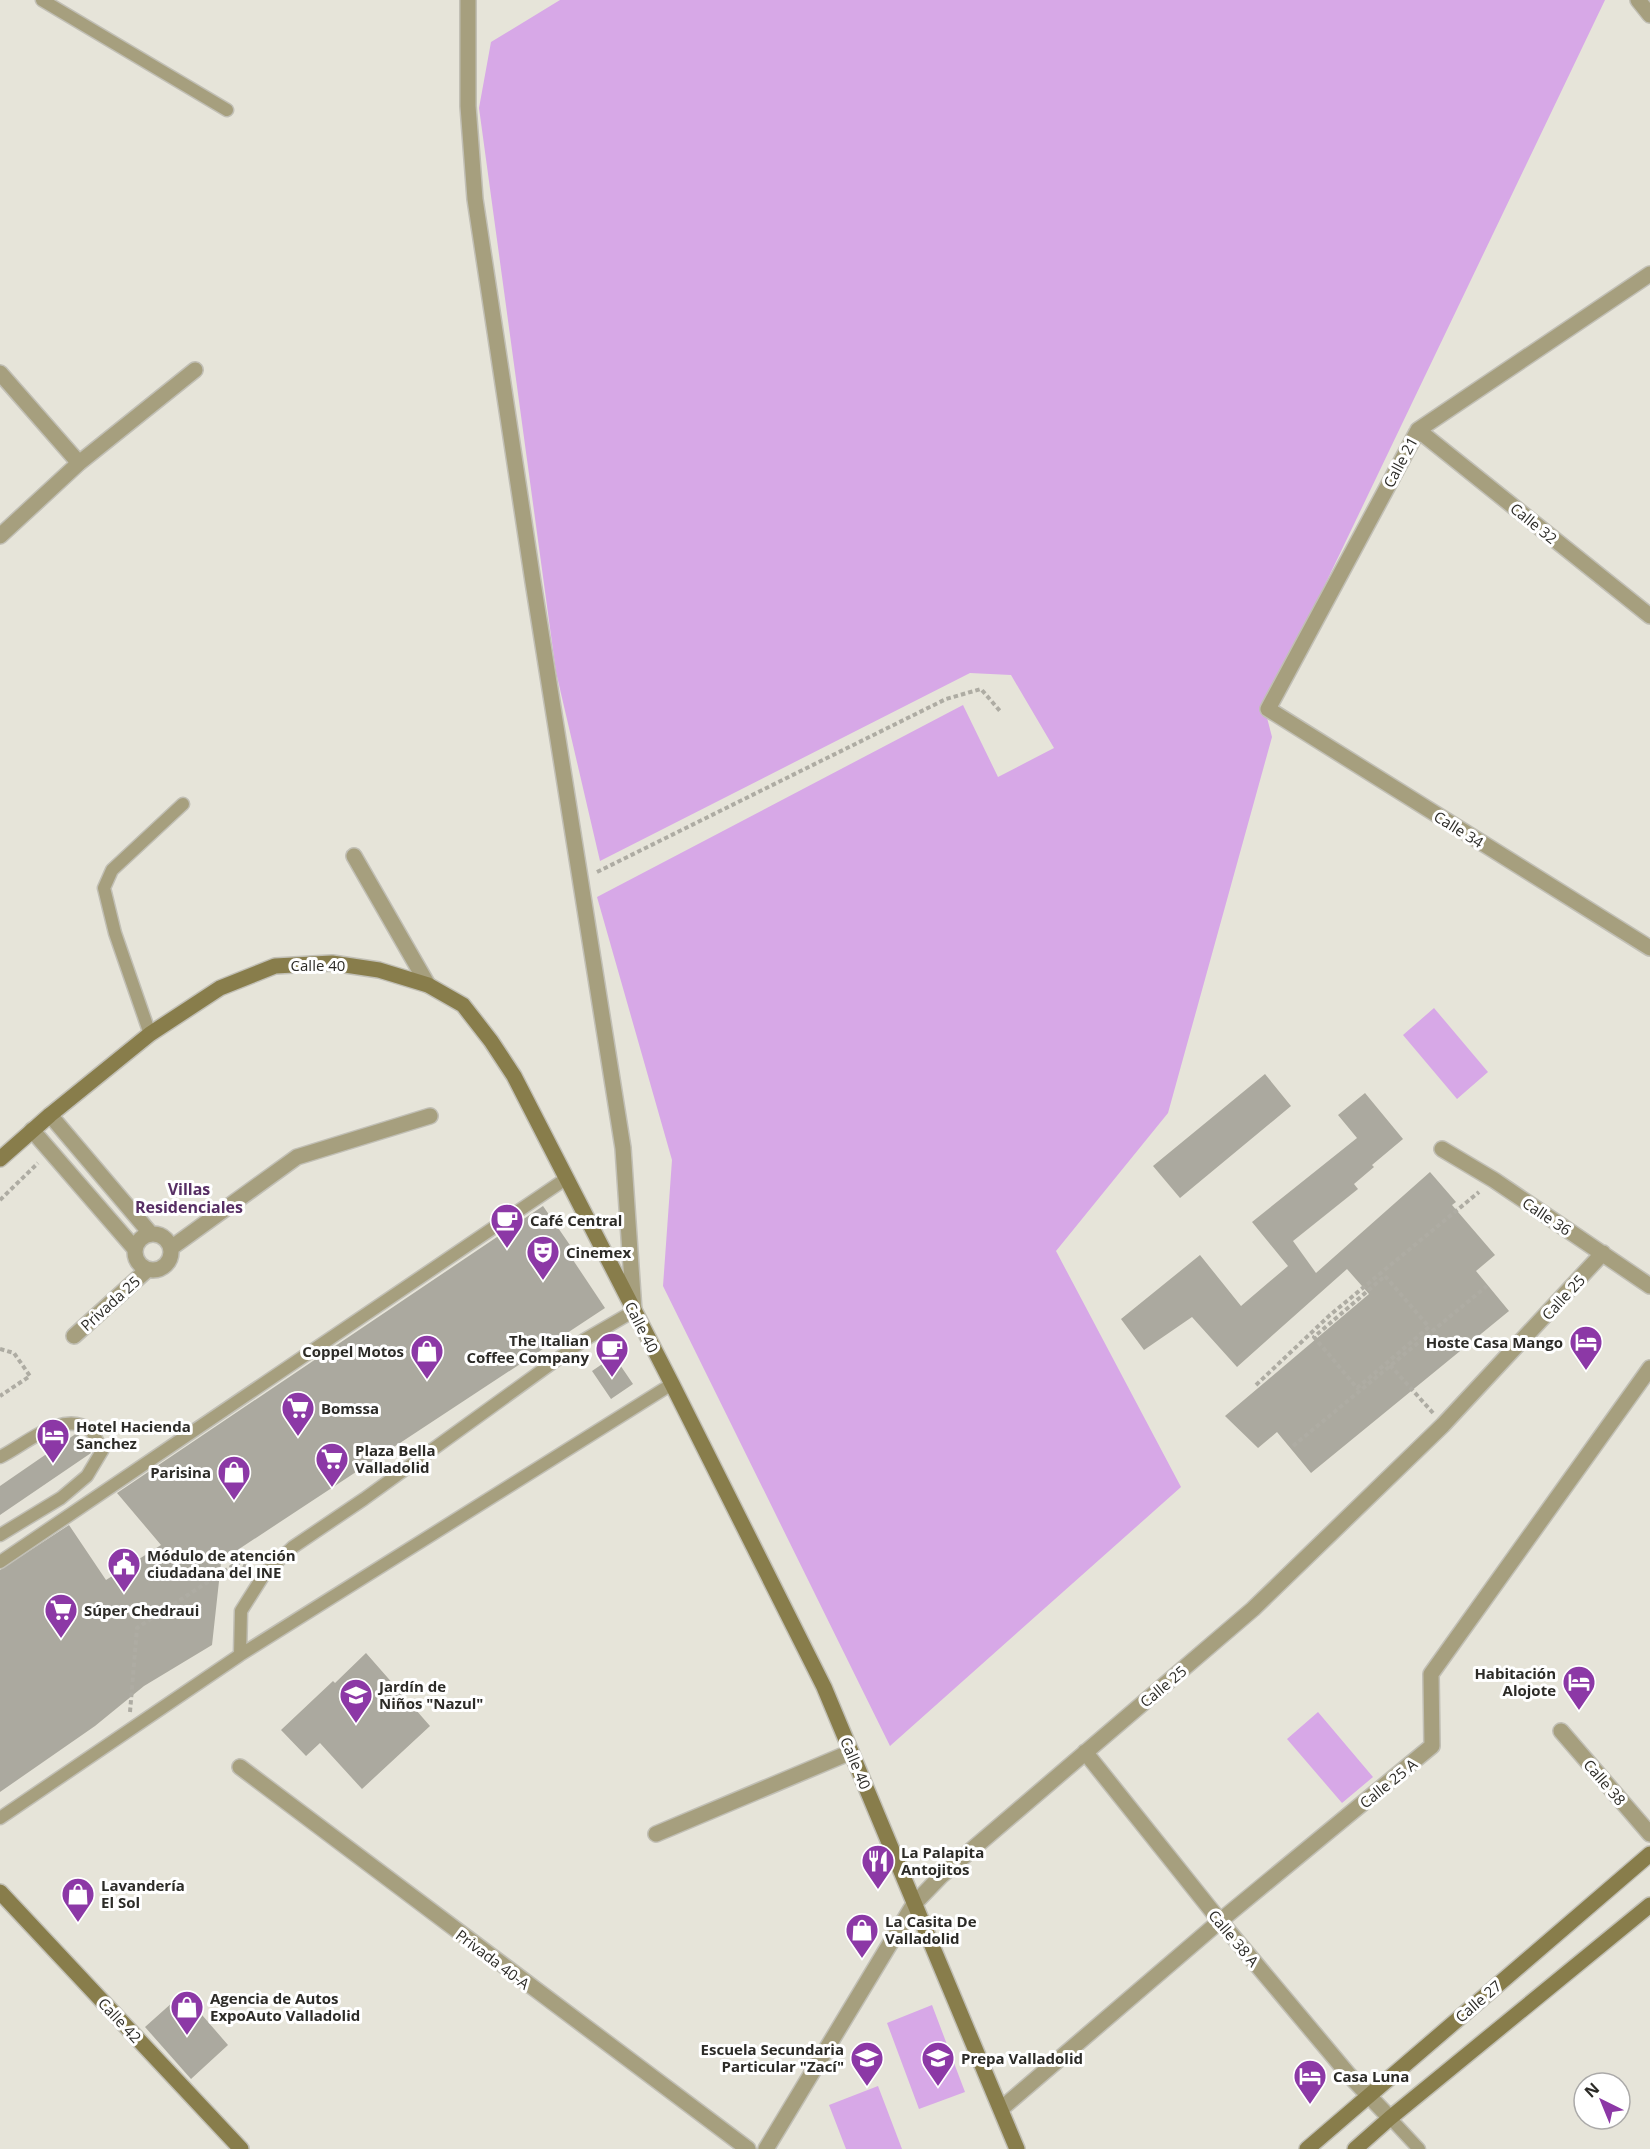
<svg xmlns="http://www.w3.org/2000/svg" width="1650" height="2149" font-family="'Open Sans',sans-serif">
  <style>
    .green { fill: #d7a8e7 }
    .building { fill: #aba99f }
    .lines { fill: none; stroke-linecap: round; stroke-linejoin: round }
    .service-casing { stroke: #c1bfb5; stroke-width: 15 }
    .minor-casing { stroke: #c1bfb5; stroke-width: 18 }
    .tertiary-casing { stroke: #c1bfb5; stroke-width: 18 }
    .secondary-casing { stroke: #c1bfb5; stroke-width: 18 }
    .path { stroke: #aeaca3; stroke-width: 4; stroke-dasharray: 4.5 3; stroke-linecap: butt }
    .service { stroke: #a69f7e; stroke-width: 12 }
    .minor { stroke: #a69f7e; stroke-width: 15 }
    .tertiary { stroke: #a69f7e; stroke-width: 15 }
    .secondary { stroke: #887d4b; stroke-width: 15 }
    .labels { text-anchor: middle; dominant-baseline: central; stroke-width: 6; stroke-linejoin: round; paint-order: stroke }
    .street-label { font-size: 15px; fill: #2c2b27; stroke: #fff }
    .poi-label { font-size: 15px; font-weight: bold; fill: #2c2b27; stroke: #fff; text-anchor: start }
    .neighbourhood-label { font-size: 16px; font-weight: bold; fill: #572e64; stroke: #fff }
  </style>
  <rect width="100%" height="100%" fill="#e6e4d9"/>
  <path class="green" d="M560,0H1605L1265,710L1272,737L1168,1113L1056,1251L1181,1487L890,1746L663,1286L672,1160L597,897L963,705L998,777L1054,748L1011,675L970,673L600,861L556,672L479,108L491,42Z
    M1434,1008L1488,1072L1457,1099L1403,1035Z
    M1318,1712L1373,1777L1342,1803L1287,1739Z
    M932,2005L965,2092L919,2109L887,2023Z
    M878,2086L902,2149H846L829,2105Z"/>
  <path class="building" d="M1265,1074L1291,1106L1180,1198L1153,1166Z
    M1365,1093L1403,1139L1372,1165L1374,1167L1354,1184L1358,1189L1293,1241L1316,1273L1430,1172L1456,1202L1452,1205L1495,1255L1476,1271L1509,1311L1311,1473L1277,1432L1258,1448L1225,1416L1369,1294L1347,1269L1237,1367L1192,1317L1144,1350L1121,1319L1200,1255L1241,1306L1288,1266L1252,1222L1357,1138L1338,1115Z
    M543,1206L574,1251L569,1254L605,1308L233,1553L222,1554L212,1645L144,1686L95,1726L0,1792V1570L69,1525L106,1580L161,1545L117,1493Z
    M614,1356L633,1384L611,1399L592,1371Z
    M77,1433L91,1453L0,1515V1486Z
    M366,1653L430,1726L362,1789L320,1743L306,1756L281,1730L333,1681L335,1683Z
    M183,1993L228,2045L191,2079L145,2027Z"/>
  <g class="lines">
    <defs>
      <path id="service" d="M42,0L227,110
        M150,1034L115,933L104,888L112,870L183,804
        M0,1457C25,1445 63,1409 90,1430C95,1434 99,1445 102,1451L87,1476L61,1498L0,1535
        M0,1562L567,1178
        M240,1655L241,1611L265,1573L293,1547L364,1499L584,1340L634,1311
        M0,1818L240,1655L672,1384
        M1390,2118L1419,2149"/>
      <path id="minor" d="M1638,0L1650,15
        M1650,274L1418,430L1268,709L1650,948
        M0,373L79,463
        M1418,430L1650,616
        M0,536L79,463L195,370
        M354,856L428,985
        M50,1115L151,1234
        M32,1130L135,1249
        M1442,1149L1494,1180L1650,1286
        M135 1252a18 18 0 1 1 36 0a18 18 0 1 1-36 0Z
        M171,1248L297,1157L430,1116
        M74,1336L147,1270
        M1561,1731L1650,1834
        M1085,1752L1220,1921L1349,2075L1390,2118
        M240,1767L748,2149
        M656,1834L851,1752
        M914,1904L941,1876L1253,1609L1443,1425L1603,1253
        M1001,2109L1220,1921L1432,1746L1431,1674L1650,1368"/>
      <path id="tertiary" d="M468,0V106L475,199L533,582L623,1148L634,1311
        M766,2149L914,1904"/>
      <path id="secondary" d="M0,1159L50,1115L150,1034L220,988L275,966L332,963L379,970L428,985L463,1005L491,1041L514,1076L672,1384L824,1687L1017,2149
        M0,1892L241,2149
        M1307,2149L1650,1854
        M1355,2149L1390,2118L1650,1905"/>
    </defs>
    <use href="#service" class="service-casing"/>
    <use href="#minor" class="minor-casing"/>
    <use href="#tertiary" class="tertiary-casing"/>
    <use href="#secondary" class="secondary-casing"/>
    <path class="path" d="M597,872L946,699L981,689L1000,711
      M0,1200L38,1163
      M1385,1276L1429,1327L1357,1388L1314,1337Z
      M0,1349L14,1353L30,1376L0,1396
      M1390,1365L1433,1413
      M1256,1385L1330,1315L1479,1192
      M1293,1446L1487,1286
      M130,1712L137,1628L237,1563L250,1568"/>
    <use href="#service" class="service"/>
    <use href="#minor" class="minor"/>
    <use href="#tertiary" class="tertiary"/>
    <use href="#secondary" class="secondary"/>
  </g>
  <defs>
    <symbol id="cafe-pin" viewBox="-11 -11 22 30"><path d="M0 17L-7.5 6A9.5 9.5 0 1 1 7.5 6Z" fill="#8c38a6" stroke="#fff"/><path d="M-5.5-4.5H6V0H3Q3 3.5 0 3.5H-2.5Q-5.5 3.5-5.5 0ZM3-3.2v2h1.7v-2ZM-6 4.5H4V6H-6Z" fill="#fff"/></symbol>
    <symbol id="theatre-pin" viewBox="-11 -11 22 30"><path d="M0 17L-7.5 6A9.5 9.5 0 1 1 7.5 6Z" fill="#8c38a6" stroke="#fff"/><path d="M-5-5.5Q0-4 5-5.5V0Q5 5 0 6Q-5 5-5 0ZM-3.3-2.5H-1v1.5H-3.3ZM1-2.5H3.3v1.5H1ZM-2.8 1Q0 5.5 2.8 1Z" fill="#fff"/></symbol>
    <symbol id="hotel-pin" viewBox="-11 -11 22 30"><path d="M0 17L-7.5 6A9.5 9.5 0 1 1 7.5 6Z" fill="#8c38a6" stroke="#fff"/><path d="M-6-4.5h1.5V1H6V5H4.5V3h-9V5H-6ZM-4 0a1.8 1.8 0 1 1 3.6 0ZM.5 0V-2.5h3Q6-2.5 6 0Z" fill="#fff"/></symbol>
    <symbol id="shop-pin" viewBox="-11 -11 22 30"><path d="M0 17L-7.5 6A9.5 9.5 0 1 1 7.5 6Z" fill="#8c38a6" stroke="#fff"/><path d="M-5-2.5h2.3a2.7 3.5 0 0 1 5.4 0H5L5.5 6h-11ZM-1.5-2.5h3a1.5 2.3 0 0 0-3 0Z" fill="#fff"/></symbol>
    <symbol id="supermarket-pin" viewBox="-11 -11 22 30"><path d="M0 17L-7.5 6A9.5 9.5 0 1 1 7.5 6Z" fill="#8c38a6" stroke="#fff"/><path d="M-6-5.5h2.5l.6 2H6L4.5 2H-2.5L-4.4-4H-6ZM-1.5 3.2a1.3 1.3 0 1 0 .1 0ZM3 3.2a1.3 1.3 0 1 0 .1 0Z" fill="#fff"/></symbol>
    <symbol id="civic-pin" viewBox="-11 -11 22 30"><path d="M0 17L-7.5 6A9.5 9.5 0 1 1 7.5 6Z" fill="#8c38a6" stroke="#fff"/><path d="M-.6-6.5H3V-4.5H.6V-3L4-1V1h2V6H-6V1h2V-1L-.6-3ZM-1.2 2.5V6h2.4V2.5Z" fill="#fff"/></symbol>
    <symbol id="school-pin" viewBox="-11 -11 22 30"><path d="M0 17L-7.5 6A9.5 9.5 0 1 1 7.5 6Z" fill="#8c38a6" stroke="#fff"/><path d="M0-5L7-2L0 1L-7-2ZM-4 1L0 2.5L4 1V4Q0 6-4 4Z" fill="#fff"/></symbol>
    <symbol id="restaurant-pin" viewBox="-11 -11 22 30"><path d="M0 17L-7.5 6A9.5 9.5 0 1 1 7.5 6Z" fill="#8c38a6" stroke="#fff"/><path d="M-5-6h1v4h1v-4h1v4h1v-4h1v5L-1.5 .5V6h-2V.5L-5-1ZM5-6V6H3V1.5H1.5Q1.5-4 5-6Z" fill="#fff"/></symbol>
  </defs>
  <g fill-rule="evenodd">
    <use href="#cafe-pin" x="488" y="1201" width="38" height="52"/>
    <use href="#theatre-pin" x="524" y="1233" width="38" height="52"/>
    <use href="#hotel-pin" x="1567" y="1323" width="38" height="52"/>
    <use href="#cafe-pin" x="593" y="1330" width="38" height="52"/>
    <use href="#shop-pin" x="408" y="1332" width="38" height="52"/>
    <use href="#supermarket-pin" x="279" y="1389" width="38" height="52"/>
    <use href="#hotel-pin" x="34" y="1416" width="38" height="52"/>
    <use href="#supermarket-pin" x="313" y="1440" width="38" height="52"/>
    <use href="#shop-pin" x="215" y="1453" width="38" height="52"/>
    <use href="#civic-pin" x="105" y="1545" width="38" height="52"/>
    <use href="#supermarket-pin" x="42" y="1591" width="38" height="52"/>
    <use href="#hotel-pin" x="1560" y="1663" width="38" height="52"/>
    <use href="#school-pin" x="337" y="1676" width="38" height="52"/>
    <use href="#restaurant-pin" x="859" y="1842" width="38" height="52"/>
    <use href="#shop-pin" x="59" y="1875" width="38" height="52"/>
    <use href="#shop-pin" x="843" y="1911" width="38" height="52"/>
    <use href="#shop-pin" x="168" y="1988" width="38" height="52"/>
    <use href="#school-pin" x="848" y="2039" width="38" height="52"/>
    <use href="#school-pin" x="919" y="2039" width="38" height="52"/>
    <use href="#hotel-pin" x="1291" y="2057" width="38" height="52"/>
  </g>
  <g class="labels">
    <g class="street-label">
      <text transform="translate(1400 462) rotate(-62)">Calle 21</text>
      <text transform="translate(1534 523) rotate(39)">Calle 32</text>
      <text transform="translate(1459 829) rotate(32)">Calle 34</text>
      <text x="318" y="965">Calle 40</text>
      <text transform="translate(1547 1216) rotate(34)">Calle 36</text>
      <text transform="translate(1563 1297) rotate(-47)">Calle 25</text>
      <text transform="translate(110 1303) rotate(-42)">Privada 25</text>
      <text transform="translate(642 1327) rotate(63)">Calle 40</text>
      <text transform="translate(1163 1686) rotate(-40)">Calle 25</text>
      <text transform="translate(856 1763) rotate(67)">Calle 40</text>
      <text transform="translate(1605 1782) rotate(49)">Calle 38</text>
      <text transform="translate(1388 1783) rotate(-39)">Calle 25 A</text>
      <text transform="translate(1234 1938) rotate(50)">Calle 38 A</text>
      <text transform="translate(493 1959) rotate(37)">Privada 40-A</text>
      <text transform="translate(1478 2001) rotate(-41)">Calle 27</text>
      <text transform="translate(120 2020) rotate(47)">Calle 42</text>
    </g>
    <g class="poi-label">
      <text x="530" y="1220">Café Central</text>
      <text x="566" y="1252">Cinemex</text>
      <text x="589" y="1340" text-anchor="end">The Italian<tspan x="589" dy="17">Coffee Company</tspan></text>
      <text x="1563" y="1342" text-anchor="end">Hoste Casa Mango</text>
      <text x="404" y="1351" text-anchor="end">Coppel Motos</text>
      <text x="321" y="1408">Bomssa</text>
      <text x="76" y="1426">Hotel Hacienda<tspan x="76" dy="17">Sanchez</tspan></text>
      <text x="355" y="1450">Plaza Bella<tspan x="355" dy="17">Valladolid</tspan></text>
      <text x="211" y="1472" text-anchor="end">Parisina</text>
      <text x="147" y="1555">Módulo de atención<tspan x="147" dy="17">ciudadana del INE</tspan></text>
      <text x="84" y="1610">Súper Chedraui</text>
      <text x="1556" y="1673" text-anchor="end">Habitación<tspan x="1556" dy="17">Alojote</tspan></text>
      <text x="379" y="1686">Jardín de<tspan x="379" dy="17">Niños "Nazul"</tspan></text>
      <text x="901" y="1852">La Palapita<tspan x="901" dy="17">Antojitos</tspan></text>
      <text x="101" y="1885">Lavandería<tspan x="101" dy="17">El Sol</tspan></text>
      <text x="885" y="1921">La Casita De<tspan x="885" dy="17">Valladolid</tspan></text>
      <text x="210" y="1998">Agencia de Autos<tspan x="210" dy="17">ExpoAuto Valladolid</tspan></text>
      <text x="844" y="2049" text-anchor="end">Escuela Secundaria<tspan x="844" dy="17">Particular "Zací"</tspan></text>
      <text x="961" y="2058">Prepa Valladolid</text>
      <text x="1333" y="2076">Casa Luna</text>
    </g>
    <g class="neighbourhood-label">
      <text x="189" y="1189">Villas<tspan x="189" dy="18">Residenciales</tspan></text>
    </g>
  </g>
  <g transform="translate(1602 2101) rotate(317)"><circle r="28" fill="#ffffff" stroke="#abaaa9" stroke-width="1.5"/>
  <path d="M0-4.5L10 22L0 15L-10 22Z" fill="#8c38a6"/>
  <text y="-9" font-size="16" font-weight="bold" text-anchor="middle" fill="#2c2b27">N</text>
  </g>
</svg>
